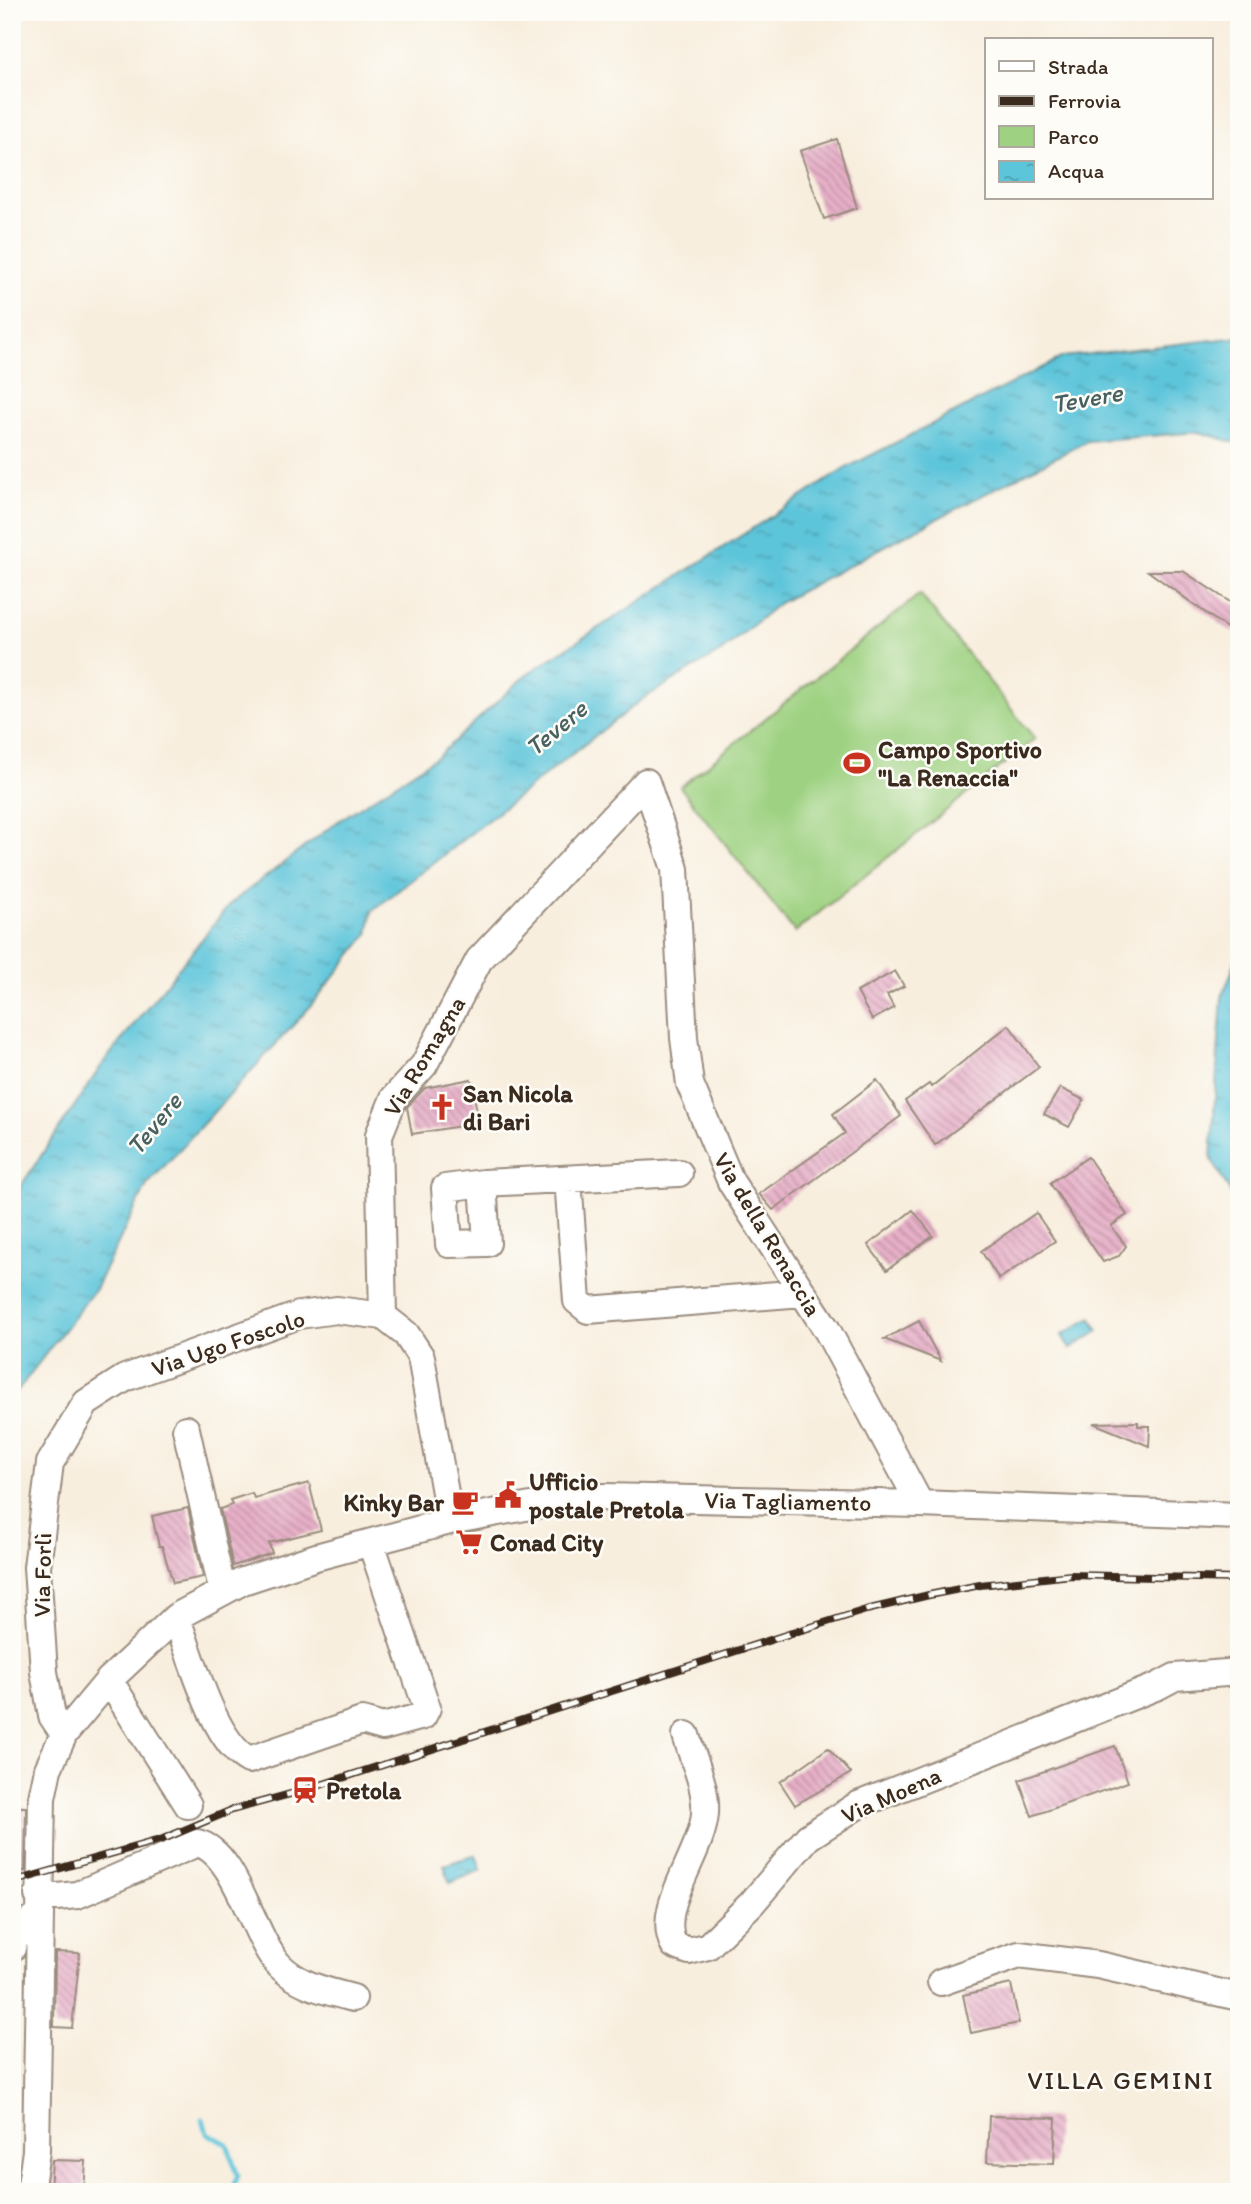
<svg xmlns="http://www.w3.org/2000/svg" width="1251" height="2204" font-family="Itim,sans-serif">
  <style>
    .green { fill: #9ed181; stroke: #6c7e50; stroke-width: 2 }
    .water { fill: url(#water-ripples); stroke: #4c787c; stroke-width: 2 }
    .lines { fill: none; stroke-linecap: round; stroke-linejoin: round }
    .stream { stroke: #5dc5da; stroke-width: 5 }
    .building { fill: url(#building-back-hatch) }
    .minor-casing { stroke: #9a8c7e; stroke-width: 30 }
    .minor { stroke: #fff; stroke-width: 26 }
    .rail-casing { stroke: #3b2a1e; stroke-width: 8 }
    .rail { stroke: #fdfcf7; stroke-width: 5; stroke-dasharray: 16; stroke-linecap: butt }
    .labels { text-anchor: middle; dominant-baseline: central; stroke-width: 5; stroke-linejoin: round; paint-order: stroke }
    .poi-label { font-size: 24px; font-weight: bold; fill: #3b2a1e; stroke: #fdfcf7; text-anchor: start }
    .street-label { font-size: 24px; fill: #3b2a1e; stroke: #fdfcf7 }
    .water-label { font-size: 26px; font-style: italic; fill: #476060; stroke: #fdfcf7 }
    .neighbourhood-label { font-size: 26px; letter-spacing: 2px; fill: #3b2a1e; stroke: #fdfcf7 }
  </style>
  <defs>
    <pattern id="water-ripples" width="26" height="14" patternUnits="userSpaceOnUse" patternTransform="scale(1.75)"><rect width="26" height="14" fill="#5dc5da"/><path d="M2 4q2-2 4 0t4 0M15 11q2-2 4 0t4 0" fill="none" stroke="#4ea0b0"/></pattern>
    <pattern id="building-back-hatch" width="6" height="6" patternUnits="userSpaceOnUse" patternTransform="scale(1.75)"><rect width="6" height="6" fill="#e7b0c8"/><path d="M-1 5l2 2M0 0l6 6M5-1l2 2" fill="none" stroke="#bc8fa2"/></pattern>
  </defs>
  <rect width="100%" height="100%" fill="#fdfcf7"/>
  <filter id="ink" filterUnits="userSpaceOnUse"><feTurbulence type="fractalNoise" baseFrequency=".0143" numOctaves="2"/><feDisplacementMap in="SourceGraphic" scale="14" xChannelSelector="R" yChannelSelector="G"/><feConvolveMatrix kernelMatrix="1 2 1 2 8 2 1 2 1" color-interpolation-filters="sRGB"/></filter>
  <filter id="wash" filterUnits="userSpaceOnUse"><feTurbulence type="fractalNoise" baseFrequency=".00686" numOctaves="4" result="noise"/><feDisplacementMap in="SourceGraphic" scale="28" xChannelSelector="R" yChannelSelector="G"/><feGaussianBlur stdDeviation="1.57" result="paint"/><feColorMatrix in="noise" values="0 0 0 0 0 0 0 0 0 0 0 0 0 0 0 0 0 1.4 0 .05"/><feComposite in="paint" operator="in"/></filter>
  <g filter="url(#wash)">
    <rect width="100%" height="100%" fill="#f8eede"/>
    <path class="green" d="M920,594L1035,739L795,932L680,787Z"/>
    <path class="water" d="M1239,337V444L1199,432L1087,441L898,539L779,603L722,651L641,700L372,911L368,934L308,1009L147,1185L95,1289L12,1398V1199L104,1062L230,904L337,822L438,756L527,674L846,468L1063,357Z
      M1239,953V1208L1211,1158L1222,997Z
      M1091,1318L1099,1331L1070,1349L1062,1335Z
      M476,1855L481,1870L450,1883L444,1865Z"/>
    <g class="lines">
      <path class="stream" d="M203,2119L207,2133L227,2144L238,2176L230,2192"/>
    </g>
    <g id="blocks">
      <path class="building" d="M837,139L857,208L824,219L800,151Z
        M1148,571H1183L1239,608V620L1232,632Z
        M895,971L904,986L887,995L894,1008L872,1020L857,992Z
        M1009,1025L1039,1067L935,1145L905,1101L929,1084L931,1087Z
        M471,1079L479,1123L412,1134L407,1107L425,1088Z
        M877,1080L901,1116L773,1210L759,1194L845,1133L833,1114Z
        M1060,1088L1084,1100L1069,1127L1044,1114Z
        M1088,1157L1127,1215L1111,1226L1126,1246L1119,1256L1103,1262L1050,1183Z
        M913,1210L933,1236L887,1270L868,1245Z
        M1036,1213L1055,1241L999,1279L981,1251Z
        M919,1321L941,1361L884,1339Z
        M1138,1422V1426H1150L1149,1446L1093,1423Z
        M309,1483L321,1530L269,1543L272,1553L233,1566L220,1509L232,1505L230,1500L252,1493L254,1498Z
        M188,1508L203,1577L173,1583L162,1546H159L152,1516Z
        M1115,1746L1128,1782L1032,1816L1019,1780Z
        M828,1748L851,1773L795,1805L780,1782Z
        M12,1807H26L25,1871H12Z
        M55,1952L80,1953L72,2028L54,2027Z
        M1011,1984L1019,2023L971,2033L963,1995Z
        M989,2116L1056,2118L1054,2164L987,2162Z
        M52,2160L86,2161L84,2192H50Z"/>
    </g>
  </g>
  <g filter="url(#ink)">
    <use href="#blocks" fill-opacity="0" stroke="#9a8c7e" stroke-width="2"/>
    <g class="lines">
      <defs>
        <path id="minor" d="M568,1179L577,1301L588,1310L803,1293
          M483,1183L679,1173
          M483,1183L487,1243L449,1244L445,1188Z
          M383,1316L379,1135L394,1098L424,1065L479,960L646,782L675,869L684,1038L690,1084L731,1182L827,1330L920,1504
          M186,1429L222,1589
          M176,1617C191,1654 213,1742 249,1760L362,1721L383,1727L423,1716L427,1708L371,1543
          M109,1680L188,1805
          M64,1734L52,1716L44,1672L37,1567L50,1463L86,1403L125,1378L299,1315L337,1310L383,1316L406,1334L421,1357L450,1521
          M686,1735C693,1760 707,1787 705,1813C703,1853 654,1908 674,1945L689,1951L708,1946L752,1903L808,1837L858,1805L1158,1686L1175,1677L1239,1672
          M38,1895L57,1897L77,1895L197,1843C236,1851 253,1939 280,1966C300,1986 327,1991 353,1998
          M12,1948C15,1931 23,1925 38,1917
          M941,1982L1019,1955L1098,1965L1239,1997
          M30,2192L36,2151L42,1798L48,1769L64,1734L109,1680L176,1617L243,1581L316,1557L450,1521L552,1502L604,1497L920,1504L1239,1516"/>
      </defs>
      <use href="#minor" class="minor-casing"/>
      <use href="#minor" class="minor"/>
      <defs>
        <path id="rail" d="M12,1882L163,1839L232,1810L305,1790L795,1632L866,1610L929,1595L980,1585L1071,1575L1239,1579"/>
      </defs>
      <use href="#rail" class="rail-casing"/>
      <use href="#rail" class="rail"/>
    </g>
  </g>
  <defs>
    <symbol id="stadium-bare" viewBox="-9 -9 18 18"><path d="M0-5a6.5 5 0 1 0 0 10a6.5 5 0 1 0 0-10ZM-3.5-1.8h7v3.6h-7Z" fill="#c8321e" stroke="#fdfcf7" stroke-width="2.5" paint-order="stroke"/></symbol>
    <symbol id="church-bare" viewBox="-9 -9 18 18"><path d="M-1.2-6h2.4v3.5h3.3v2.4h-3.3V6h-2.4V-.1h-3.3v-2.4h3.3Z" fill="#c8321e" stroke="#fdfcf7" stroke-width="2.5" paint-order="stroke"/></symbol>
    <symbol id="civic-bare" viewBox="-9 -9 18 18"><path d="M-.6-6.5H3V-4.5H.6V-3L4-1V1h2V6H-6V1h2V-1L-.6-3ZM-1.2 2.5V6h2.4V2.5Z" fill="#c8321e" stroke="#fdfcf7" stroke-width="2.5" paint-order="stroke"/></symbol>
    <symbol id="cafe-bare" viewBox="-9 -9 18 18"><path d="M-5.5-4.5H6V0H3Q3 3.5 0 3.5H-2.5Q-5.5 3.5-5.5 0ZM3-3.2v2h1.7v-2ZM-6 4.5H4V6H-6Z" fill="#c8321e" stroke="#fdfcf7" stroke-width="2.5" paint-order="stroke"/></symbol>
    <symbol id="supermarket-bare" viewBox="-9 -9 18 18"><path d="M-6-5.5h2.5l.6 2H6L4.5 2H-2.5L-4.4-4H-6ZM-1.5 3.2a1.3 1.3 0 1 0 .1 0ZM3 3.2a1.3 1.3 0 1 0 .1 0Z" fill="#c8321e" stroke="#fdfcf7" stroke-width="2.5" paint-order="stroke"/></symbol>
    <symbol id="station-bare" viewBox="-9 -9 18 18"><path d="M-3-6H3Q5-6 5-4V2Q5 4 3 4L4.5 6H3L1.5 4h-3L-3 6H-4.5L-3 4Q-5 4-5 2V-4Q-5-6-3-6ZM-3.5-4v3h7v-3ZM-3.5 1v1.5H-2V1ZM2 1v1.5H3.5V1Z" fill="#c8321e" stroke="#fdfcf7" stroke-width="2.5" paint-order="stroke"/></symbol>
  </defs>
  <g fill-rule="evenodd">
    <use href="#stadium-bare" x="838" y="744" width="38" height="38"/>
    <use href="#church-bare" x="423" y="1088" width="38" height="38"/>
    <use href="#civic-bare" x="489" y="1476" width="38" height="38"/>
    <use href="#cafe-bare" x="446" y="1483" width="38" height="38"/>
    <use href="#supermarket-bare" x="450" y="1523" width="38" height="38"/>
    <use href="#station-bare" x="286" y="1771" width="38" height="38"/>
  </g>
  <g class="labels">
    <g class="poi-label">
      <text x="878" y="749">Campo Sportivo<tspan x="878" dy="28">"La Renaccia"</tspan></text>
      <text x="463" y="1093">San Nicola<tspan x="463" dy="28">di Bari</tspan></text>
      <text x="529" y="1481">Ufficio<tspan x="529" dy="28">postale Pretola</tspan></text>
      <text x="444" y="1502" text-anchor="end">Kinky Bar</text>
      <text x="490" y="1542">Conad City</text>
      <text x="326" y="1790">Pretola</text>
    </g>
    <g class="street-label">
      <text transform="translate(424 1056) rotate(-59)">Via Romagna</text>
      <text transform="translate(768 1234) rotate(59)">Via della Renaccia</text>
      <text transform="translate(228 1343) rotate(-19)">Via Ugo Foscolo</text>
      <text transform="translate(788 1501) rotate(1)">Via Tagliamento</text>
      <text transform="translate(42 1575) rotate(-89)">Via Forlì</text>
      <text transform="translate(891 1795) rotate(-24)">Via Moena</text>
    </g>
    <g class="water-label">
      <text transform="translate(1087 398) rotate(-10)">Tevere</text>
      <text transform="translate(556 728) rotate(-40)">Tevere</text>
      <text transform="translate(154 1124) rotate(-51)">Tevere</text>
    </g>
    <g class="neighbourhood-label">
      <text x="1121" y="2080">VILLA GEMINI</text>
    </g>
  </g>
  <rect width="1251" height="2204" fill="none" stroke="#fdfcf7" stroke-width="42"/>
  <rect x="985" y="38" width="228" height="161" fill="#fdfcf7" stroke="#afa8a0" stroke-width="2"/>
  <rect x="999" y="61" width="35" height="10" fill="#ffffff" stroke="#afa8a0" stroke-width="2"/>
  <text x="1048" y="74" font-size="21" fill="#3b2a1e">Strada</text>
  <rect x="999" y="96" width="35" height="10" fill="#3b2a1e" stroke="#afa8a0" stroke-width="2"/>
  <text x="1048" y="108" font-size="21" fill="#3b2a1e">Ferrovia</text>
  <rect x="999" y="126" width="35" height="21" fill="#9ed181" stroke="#afa8a0" stroke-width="2"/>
  <text x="1048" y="144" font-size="21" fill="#3b2a1e">Parco</text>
  <rect x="999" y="161" width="35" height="21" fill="url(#water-ripples)" stroke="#afa8a0" stroke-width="2"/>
  <text x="1048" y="178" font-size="21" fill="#3b2a1e">Acqua</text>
</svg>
